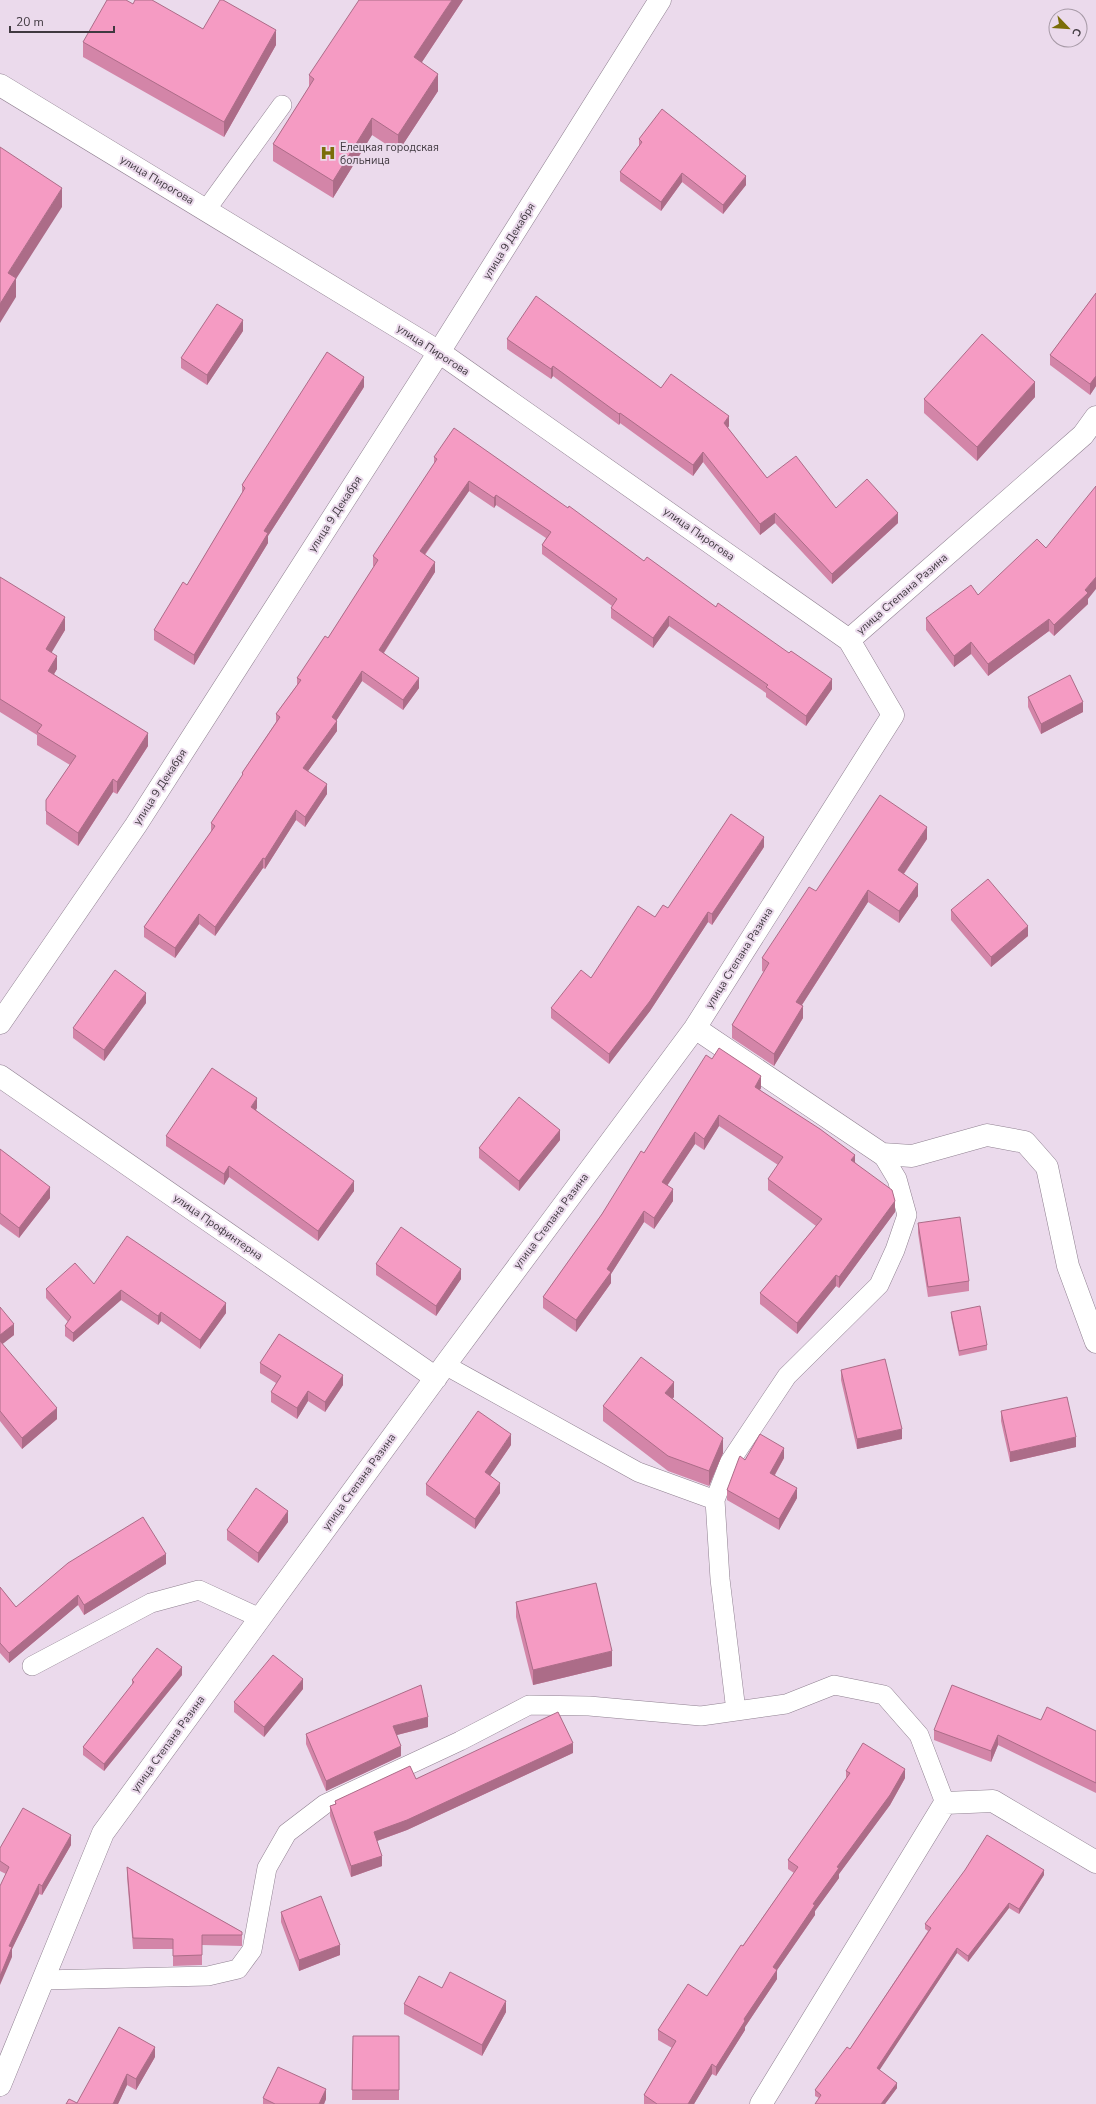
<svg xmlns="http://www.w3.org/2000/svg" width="1096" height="2104" font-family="'Nunito Sans',sans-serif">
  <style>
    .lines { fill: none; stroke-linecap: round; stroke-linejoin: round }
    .service-casing { stroke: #908191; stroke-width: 20 }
    .minor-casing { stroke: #908191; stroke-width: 23 }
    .tertiary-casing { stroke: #908191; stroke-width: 23 }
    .service { stroke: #fff; stroke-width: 19 }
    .minor { stroke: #fff; stroke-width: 22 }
    .tertiary { stroke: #fff; stroke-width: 22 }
    .wall { fill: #d385a8 }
    .shaded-wall { fill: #ac6c88 }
    .building { fill: #f59bc3; stroke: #ac6c88 }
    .labels { text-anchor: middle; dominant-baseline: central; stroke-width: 4; stroke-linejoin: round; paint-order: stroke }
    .poi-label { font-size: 11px; fill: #403940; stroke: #ebdaec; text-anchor: start }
    .street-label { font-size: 11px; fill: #403940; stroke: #ebdaec }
  </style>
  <rect width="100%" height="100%" fill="#ebdaec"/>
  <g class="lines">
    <defs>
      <path id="service" d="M206,210L282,105
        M445,1365L638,1472L715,1500
        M32,1666L151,1603L199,1590L260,1618
        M736,1711L720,1579L715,1500L729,1463L787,1376L879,1285L895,1250L907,1215L897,1179L882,1154
        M43,1980L208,1976L238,1969L252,1950L267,1868L287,1833L325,1804L460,1741L529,1705L589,1706L701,1716L786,1704L834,1685L884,1695L919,1735L945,1803"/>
      <path id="minor" d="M0,85L439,352L849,640
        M695,1028L882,1154L912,1156L987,1135L1025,1142L1047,1167L1068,1266L1096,1342
        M0,1076L436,1378
        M0,2085L103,1833L445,1365L695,1028L893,715L849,640L1083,435L1096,417
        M761,2104L945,1803L993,1801L1096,1862"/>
      <path id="tertiary" d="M0,1023L136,825L439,352L660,0"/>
    </defs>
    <use href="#service" class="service-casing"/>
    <use href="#minor" class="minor-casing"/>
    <use href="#tertiary" class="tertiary-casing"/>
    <use href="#service" class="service"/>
    <use href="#minor" class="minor"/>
    <use href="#tertiary" class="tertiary"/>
  </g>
  <path class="wall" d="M463,0L422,62L438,91L398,152L372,135L333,198L273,161V144L309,87V75Z
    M133,4L203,29L276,45L224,137L83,57V42Z
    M639,139L746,185L723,214L682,182L661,211L620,181V172L639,146Z
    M1096,293V386L1090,395L1050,365V355Z
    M243,331L207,385L181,368V358Z
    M507,339L661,388L729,426L728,428L767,478L836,508L898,523L832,584L775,523L760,535L703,462L693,476L620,423L619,425L553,376L551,379L507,349Z
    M364,387L268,536V543L194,665L154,640V630L187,585L242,493V485Z
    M1035,397L977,461L924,413V399Z
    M434,457L568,508L644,561L716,607L832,689L806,726L766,697V693L669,626L653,648L611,618V608L612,606L542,554V545L546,538L496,505L494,508L469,491L425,555L435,572L384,653L419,688L403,710L362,681L336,721L337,731L308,771L327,794L305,827L296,820L265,869L263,868L215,936L199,924L175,958L144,937V927L211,832V823L242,776V773L276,722V714L297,685V678L328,638L374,567L373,566V556L434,464Z
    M0,577L65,630L51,652L57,669L54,674L148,746L117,794L113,792L78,846L46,824V800L70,765L37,745V735L0,712Z
    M978,595L1088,599V604L1054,636L1049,631L988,676L971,654L954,667L926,630V618Z
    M1028,697L1083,712L1041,734L1028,707Z
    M927,839L904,874L918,896L899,923L868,902L802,1005L803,1018L774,1066L732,1038V1025L764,972L762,971V958L816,891Z
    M764,847L712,925L708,922L650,1011L609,1064L551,1018V1008L591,978L655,917Z
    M951,910L1028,936L991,967L951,920Z
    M146,1003L104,1061L73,1038V1028Z
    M712,1059L761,1088L760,1090L855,1162L895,1212L839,1288L836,1286L797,1334L760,1304V1293L816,1226L768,1190V1179L778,1165L719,1126L704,1150L695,1144L667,1186L673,1201L654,1229L644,1222L611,1274V1283L576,1332L543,1308V1297L602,1214L644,1153Z
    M257,1108L256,1110L354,1191L318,1241L229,1177L224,1185L166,1146V1136Z
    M560,1140L519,1191L479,1158V1148Z
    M0,1149L50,1198L19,1238L0,1224Z
    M918,1223L969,1281V1291L928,1297L918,1233Z
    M376,1264L461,1279L436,1316L376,1275Z
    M94,1284L226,1313L200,1349L161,1321L158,1325L121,1300L73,1342L65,1336V1326L68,1322L46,1298V1289Z
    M0,1307L14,1335L2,1344L57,1419L22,1449L0,1421Z
    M951,1312L987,1345V1350L959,1356L951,1317Z
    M260,1363L343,1385L325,1412L308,1401L297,1419L271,1402V1392L276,1383L260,1373Z
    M841,1370L902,1439L857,1449L841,1380Z
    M674,1397L672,1399L723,1453L709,1486L668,1471L603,1421V1406Z
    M1001,1411L1076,1447L1010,1462L1001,1421Z
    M511,1445L490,1476L500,1493L475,1529L426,1495V1484Z
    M784,1458L775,1475L797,1498L779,1530L727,1500V1490L745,1460Z
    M288,1522L258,1563L227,1540V1530Z
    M166,1564L84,1615L78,1605L9,1663L0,1653V1587L16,1607Z
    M516,1602L612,1666L533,1685L516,1617Z
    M182,1675L104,1771L83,1755V1747L132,1685V1680Z
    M303,1689L264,1737L234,1712V1702Z
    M1041,1720L1096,1731V1793L998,1745L991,1762L934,1740V1730Z
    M428,1727L397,1735L401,1756L326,1791L306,1744V1734Z
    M573,1753L407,1830L377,1841L382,1866L351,1877L330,1816V1806L335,1804V1801L416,1779Z
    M846,1771L905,1778L890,1805L839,1874V1878L815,1911V1915L777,1970V1979L745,2027V2030L716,2076L712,2074L694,2104H644V2095L672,2048L658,2040V2030L707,1996L794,1873L788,1869V1860L846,1779Z
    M71,1845L42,1895L39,1894L12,1949V1957L6,1874L0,1871V1848Z
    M127,1867L242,1932V1946L202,1945V1965L173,1966V1949H133L127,1877Z
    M1044,1875L1019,1914L1009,1908L968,1962L957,1953L879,2070L897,2088L885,2104H815L819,2098L815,2096V2090L850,2049L928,1931L925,1929V1924Z
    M281,1912L340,1955L299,1971L281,1922Z
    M442,1988L506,2012L482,2056L404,2014V2004Z
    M353,2036H399V2100H352Z
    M155,2057L136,2090L127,2085L118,2104H66L77,2103Z
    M263,2098L326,2099L324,2104H263Z"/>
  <path class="shaded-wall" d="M452,0H463L414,74V57Z
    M276,30V45L224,137V122Z
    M438,74V91L398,152V135Z
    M372,118V135L333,198V181Z
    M682,173V182L661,211V202Z
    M746,176V185L723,214V205Z
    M62,188V207L16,279V297L0,323V304L8,273Z
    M243,320V331L207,385V375Z
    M553,366V376L551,379V369Z
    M1096,376V386L1090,395V384Z
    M364,377V387L268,536V543L194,665V655L264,531Z
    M1035,382V397L977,461V447Z
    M620,413V423L619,425V414Z
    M729,416V426L724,433V423Z
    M703,452V462L693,476V465Z
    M469,481V491L420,561V551Z
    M496,495V505L494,508V498Z
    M775,513V523L760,535V524Z
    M898,513V523L832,584V574Z
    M435,562V572L379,660V650Z
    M1096,577V589L1088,599V604L1054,636V625L1085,590Z
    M669,616V626L653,648V638Z
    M65,617V630L46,662V649Z
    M1049,619V631L988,676V664Z
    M971,642V654L954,667V656Z
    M57,656V669L48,684V671Z
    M362,671V681L332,727V717Z
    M419,678V688L403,710V700Z
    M832,679V689L806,726V716Z
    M1083,702V712L1041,734V724Z
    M337,721V731L303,778V768Z
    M148,733V746L117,794V782Z
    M113,779V792L78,846V833Z
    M327,784V794L305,827V817Z
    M296,810V820L265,869V859Z
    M927,827V839L898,882V870Z
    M764,837V847L712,925V914Z
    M263,858V868L215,936V927Z
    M918,884V896L899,923V911Z
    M868,890V902L796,1014V1002Z
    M708,912V922L650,1011L609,1064V1054Z
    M199,914V924L175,958V948Z
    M1028,926V936L991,967V957Z
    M146,993V1003L104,1061V1050Z
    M803,1006V1018L774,1066V1054Z
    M761,1076V1088L755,1098V1087Z
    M257,1098V1108L251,1117V1107Z
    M719,1115V1126L704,1150V1139Z
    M560,1130V1140L519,1191V1181Z
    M695,1132V1144L662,1193V1182Z
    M855,1155V1166L851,1160Z
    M229,1166V1177L224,1185V1174Z
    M354,1181V1191L318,1241V1231Z
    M50,1187V1198L19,1238V1228Z
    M673,1189V1201L654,1229V1218Z
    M895,1201V1212L839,1288V1277Z
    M644,1211V1222L611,1274V1283L576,1332V1320L607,1269Z
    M461,1269V1279L436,1316V1306Z
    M836,1275V1286L797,1334V1323Z
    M121,1290V1300L73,1342V1333Z
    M226,1303V1313L200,1349V1340Z
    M161,1312V1321L158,1325V1316Z
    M14,1324V1335L0,1346V1335Z
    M343,1375V1385L325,1412V1402Z
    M674,1382V1397L665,1408V1393Z
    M308,1391V1401L297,1419V1408Z
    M57,1408V1419L22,1449V1438Z
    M902,1429V1439L857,1449V1439Z
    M511,1434V1445L485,1483V1472Z
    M1076,1437V1447L1010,1462V1452Z
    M723,1438V1453L709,1486V1471Z
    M784,1448V1458L770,1483V1473Z
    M500,1483V1493L475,1529V1519Z
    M797,1488V1498L779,1530V1519Z
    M288,1511V1522L258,1563V1553Z
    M166,1554V1564L84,1615V1605Z
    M78,1595V1605L9,1663V1653Z
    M612,1651V1666L533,1685V1670Z
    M182,1667V1675L104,1771V1764Z
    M303,1679V1689L264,1737V1727Z
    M428,1717V1727L393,1736V1726Z
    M998,1735V1745L991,1762V1751Z
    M573,1743V1753L407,1830L374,1842V1832Z
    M401,1746V1756L326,1791V1781Z
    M905,1769V1778L890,1805L839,1874V1878L815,1911V1915L777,1970V1979L745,2027V2030L716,2076V2067L773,1967L837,1867Z
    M71,1835V1845L42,1895V1886Z
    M382,1856V1866L351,1877V1866Z
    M1044,1870V1875L1019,1914V1909Z
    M39,1884V1894L12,1949V1957L0,1985V1976L9,1946Z
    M1009,1903V1908L968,1962V1956Z
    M340,1945V1955L299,1971V1960Z
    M957,1948V1953L877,2074V2068Z
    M506,2001V2012L482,2056V2045Z
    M155,2047V2057L136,2090V2079Z
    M712,2064V2074L694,2104H688Z
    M127,2074V2085L118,2104H113Z
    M897,2083V2088L885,2104H881Z
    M326,2089V2099L324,2104H319Z"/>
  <path class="building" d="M107,0H126L133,4L135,0H152L203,29L220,0H223L276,30L224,122L83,42Z
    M359,0H452L414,57L438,74L398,135L372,118L333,181L273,144L314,79L309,75Z
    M662,109L746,176L723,205L682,173L661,202L620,172L642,142L639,139Z
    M0,147L62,188L8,273L16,278L0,304Z
    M1096,293V376L1090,384L1050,355Z
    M536,296L661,388L671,374L729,416L724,423L767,478L796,456L836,508L867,479L898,513L832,574L775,513L760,524L703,452L693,465L620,413L619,414L553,366L551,369L507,339Z
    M217,304L243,320L207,375L181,358Z
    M982,334L1035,382L977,447L924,399Z
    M327,352L364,377L264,531L268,533L194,655L154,630L183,582L187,585L245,488L242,485Z
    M454,428L568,508L569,506L644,561L647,557L716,607L718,603L789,653L791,651L832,679L806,716L766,687L768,685L669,616L653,638L611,608L617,599L542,545L551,532L496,495L494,498L469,481L420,551L435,562L379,650L419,678L403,700L362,671L332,717L337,721L303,768L327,784L305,817L296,810L265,859L263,858L215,927L199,914L175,948L144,927L215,826L211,823L243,774L242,773L280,717L276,714L301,680L297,678L325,636L328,638L378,560L373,556L437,459L434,457Z
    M1096,486V577L1085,590L1088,593L1054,625L1049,619L988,664L971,642L954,656L926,618L971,585L978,595L1037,539L1046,548Z
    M0,577L65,617L46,649L57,656L48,671L148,733L117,782L113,779L78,833L46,811V800L76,756L37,732L42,725L0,699Z
    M1070,675L1083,702L1041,724L1028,697Z
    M880,795L927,827L898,870L918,884L899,911L868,890L796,1002L803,1006L774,1054L732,1025L769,963L762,958L809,887L816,891Z
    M731,814L764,837L712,914L708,912L650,1001L609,1054L551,1008L581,970L591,978L638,906L655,917L663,905L668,908Z
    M988,879L1028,926L991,957L951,910Z
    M115,970L146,993L104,1050L73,1028Z
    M719,1048L761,1076L755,1087L820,1129L855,1155L851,1160L892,1190L895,1201L839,1277L836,1275L797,1323L760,1293L822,1219L768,1179L783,1157L719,1115L704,1139L695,1132L662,1182L673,1189L654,1218L644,1211L607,1269L611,1272L576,1320L543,1297L602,1214L641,1151L644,1153L706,1055L712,1059Z
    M212,1068L257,1098L251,1107L354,1181L318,1231L229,1166L224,1174L166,1136Z
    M519,1097L560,1130L519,1181L479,1148Z
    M0,1149L50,1187L19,1228L0,1213Z
    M960,1217L969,1281L928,1287L918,1223Z
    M401,1227L461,1269L436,1306L376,1264Z
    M127,1236L226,1303L200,1340L161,1312L158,1316L121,1290L73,1333L65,1326L71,1317L46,1289L75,1263L94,1284Z
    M980,1306L987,1345L959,1351L951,1312Z
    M0,1307L14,1324L0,1335Z
    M279,1334L343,1375L325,1402L308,1391L297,1408L271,1392L281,1376L260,1363Z
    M0,1341L57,1408L22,1438L0,1411Z
    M641,1357L674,1382L665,1393L723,1438L709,1471L668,1456L603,1406Z
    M885,1359L902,1429L857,1439L841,1370Z
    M1067,1397L1076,1437L1010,1452L1001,1411Z
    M478,1411L511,1434L485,1472L500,1483L475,1519L426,1484Z
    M760,1434L784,1448L770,1473L797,1488L779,1519L727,1490L739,1458L740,1456L745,1460Z
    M256,1488L288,1511L258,1553L227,1530Z
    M143,1517L166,1554L84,1605L78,1595L9,1653L0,1643V1587L16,1607L68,1563Z
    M596,1583L612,1651L533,1670L516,1602Z
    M157,1648L182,1667L104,1764L83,1747L134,1682L132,1680Z
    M273,1655L303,1679L264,1727L234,1702Z
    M421,1685L428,1717L393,1726L401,1746L326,1781L306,1734Z
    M952,1685L1041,1720L1047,1707L1096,1731V1783L998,1735L991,1751L934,1730Z
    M558,1712L573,1743L407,1820L374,1832L382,1856L351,1866L330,1806L336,1804L335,1801L410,1766L416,1779Z
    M863,1743L905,1769L890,1795L837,1867L839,1868L813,1904L815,1905L773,1967L777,1970L744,2019L745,2021L716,2067L712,2064L688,2104H657L644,2095L676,2041L658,2030L688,1984L707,1996L741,1945L743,1946L798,1867L788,1860L850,1773L846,1771Z
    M23,1808L71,1835L42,1886L39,1884L9,1946L12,1947L0,1976V1886L9,1867L0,1861V1848Z
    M987,1835L1044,1870L1019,1909L1009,1903L968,1956L957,1948L877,2068L897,2083L881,2104H815L821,2095L815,2090L847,2047L850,2049L931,1928L925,1924L965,1870Z
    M127,1867L242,1932V1935H202V1955L173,1956V1939L133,1938Z
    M321,1896L340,1945L299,1960L281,1912Z
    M450,1972L506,2001L482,2045L404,2004L419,1976L442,1988Z
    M119,2027L155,2047L136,2079L127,2074L113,2104H66L69,2099L77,2103Z
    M353,2036H399V2090H352Z
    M278,2067L326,2089L319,2104H275L263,2098Z"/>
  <defs>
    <symbol id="hospital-bare" viewBox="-9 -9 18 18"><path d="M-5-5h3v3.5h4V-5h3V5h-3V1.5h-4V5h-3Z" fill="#7b6d09" stroke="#ebdaec" stroke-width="2.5" paint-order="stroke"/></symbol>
  </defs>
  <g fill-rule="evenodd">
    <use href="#hospital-bare" x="317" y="142" width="22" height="22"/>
  </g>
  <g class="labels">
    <g class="poi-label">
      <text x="340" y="147">Елецкая городская<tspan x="340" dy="13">больница</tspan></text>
    </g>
    <g class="street-label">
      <text transform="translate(157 180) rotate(31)">улица Пирогова</text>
      <text transform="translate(509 241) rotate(-58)">улица 9 Декабря</text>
      <text transform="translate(433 350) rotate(33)">улица Пирогова</text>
      <text transform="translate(335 514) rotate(-57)">улица 9 Декабря</text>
      <text transform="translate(699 534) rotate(35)">улица Пирогова</text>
      <text transform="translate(902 594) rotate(-41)">улица Степана Разина</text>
      <text transform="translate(160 787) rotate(-57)">улица 9 Декабря</text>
      <text transform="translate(739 958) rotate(-58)">улица Степана Разина</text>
      <text transform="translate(551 1221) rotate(-53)">улица Степана Разина</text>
      <text transform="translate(218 1227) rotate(35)">улица Профинтерна</text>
      <text transform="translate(359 1482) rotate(-54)">улица Степана Разина</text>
      <text transform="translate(168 1744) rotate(-54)">улица Степана Разина</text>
    </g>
  </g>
  <g transform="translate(1068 28) rotate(115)"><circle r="19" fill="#ebdaec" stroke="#a79aa7"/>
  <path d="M0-3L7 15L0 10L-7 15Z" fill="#7b6d09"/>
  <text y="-6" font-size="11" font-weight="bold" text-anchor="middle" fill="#403940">С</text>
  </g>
  <path d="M10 26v6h104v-6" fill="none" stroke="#403940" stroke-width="2"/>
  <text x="16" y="26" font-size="12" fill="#403940" stroke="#ebdaec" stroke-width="3" paint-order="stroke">20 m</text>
</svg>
